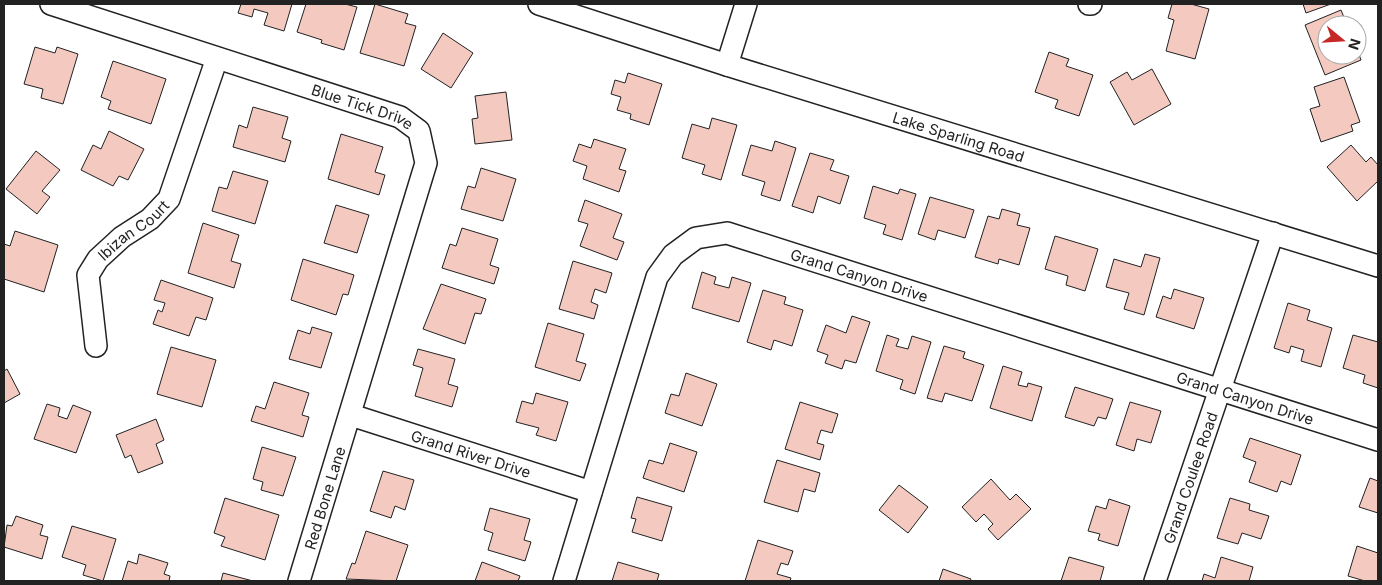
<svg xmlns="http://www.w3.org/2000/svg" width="1382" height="585" font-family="Inter,sans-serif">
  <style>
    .building { fill: #f3c9c0; stroke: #222 }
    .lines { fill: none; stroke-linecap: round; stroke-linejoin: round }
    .minor-casing { stroke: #222; stroke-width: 24 }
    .minor { stroke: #fff; stroke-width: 21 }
    .labels { text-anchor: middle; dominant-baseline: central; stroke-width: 4; stroke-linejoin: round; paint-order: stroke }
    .street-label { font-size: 15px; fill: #222; stroke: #fff }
  </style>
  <rect width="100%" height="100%" fill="#fff"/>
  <path class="building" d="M241,4H292L284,31L264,25L268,13L254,9L252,17L238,13Z
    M306,4H345L357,7L344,50L321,43L322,40L297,32Z
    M375,4L408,14L405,23L416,26L404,66L360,53Z
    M1172,4H1191L1209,9L1195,59L1166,51L1174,20L1168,18Z
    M1303,4H1331L1306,13Z
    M1341,10L1347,25H1327V55H1357V49L1361,60L1325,75L1305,25Z
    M443,33L473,53L451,88L421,69Z
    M35,47L55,53L57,47L78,54L63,104L41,98L43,89L24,84Z
    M1049,52L1069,59L1066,66L1093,75L1079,116L1055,108L1058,100L1035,92Z
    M113,61L166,79L151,124L108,109L111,101L101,97Z
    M1152,69L1171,104L1134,125L1110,82L1127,72L1132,80Z
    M628,73L662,84L649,125L630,119L631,114L617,110L621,97L611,94L615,80L625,83Z
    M1344,77L1360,122L1351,125L1353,131L1321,142L1310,109L1320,106L1314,87Z
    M506,92L512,140L475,144L472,119L478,118L475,96Z
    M253,107L288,117L282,138L291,141L285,162L233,147L239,125L247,128Z
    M712,118L737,125L721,180L702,174L705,165L682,158L692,124L709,129Z
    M109,131L144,149L128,180L119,176L113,186L81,170L93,145L101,149Z
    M341,134L383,147L375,172L385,175L379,195L328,179Z
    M594,139L626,149L619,169L626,171L619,192L583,179L587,166L573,161L579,144L591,148Z
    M775,141L796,148L780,201L761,195L765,182L742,175L751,145L772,151Z
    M1351,145L1366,162L1371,157L1378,165V181L1357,201L1327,167Z
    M36,151L60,170L42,191L50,197L37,214L6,189Z
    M810,153L834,160L830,170L849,176L840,204L818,196L813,213L792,206Z
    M481,168L516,179L503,221L461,209L468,186L475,188Z
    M233,171L268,181L255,224L212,211L219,187L227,189Z
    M873,186L898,194L900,189L916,194L902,240L883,234L886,225L864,218Z
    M930,197L974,210L965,238L938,230L935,240L918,234Z
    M585,200L622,214L613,238L624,242L617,260L580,246L588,224L578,221Z
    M336,205L369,215L357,253L324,243Z
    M1002,209L1020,214L1017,225L1030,228L1019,265L999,259L998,264L975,257L988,216L999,219Z
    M203,223L239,235L231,261L241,264L234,288L188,273Z
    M462,228L498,239L490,265L499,268L494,284L442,268L450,244L456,246Z
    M15,231L58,245L44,292L4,279V244L10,246Z
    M1055,236L1098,249L1085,291L1066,285L1068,276L1045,269Z
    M1145,254L1160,258L1144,315L1124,309L1129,293L1106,287L1114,259L1141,267Z
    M303,259L354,275L348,295L343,294L336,315L291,300Z
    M573,261L612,273L606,293L595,289L591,302L598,305L594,319L559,309Z
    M702,272L716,277L714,284L729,288L732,277L751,283L739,322L692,308Z
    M161,280L213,298L206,320L196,317L189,336L153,324L158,310L162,312L165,303L154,300Z
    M441,284L486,299L481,314L475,313L465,344L423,329Z
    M1174,289L1204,298L1194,329L1156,317L1163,296L1171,299Z
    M763,290L786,297L784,304L803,310L792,346L774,340L771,350L747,342Z
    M1288,303L1310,310L1307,320L1332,328L1321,367L1301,361L1304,350L1291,346L1289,353L1274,348Z
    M852,316L870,322L856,363L845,360L842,369L825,363L828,355L817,351L826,325L846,333Z
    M548,323L584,334L576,361L586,364L580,381L535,367Z
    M312,327L332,333L321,368L289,359L298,330L310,334Z
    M887,335L899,339L896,346L908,349L912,336L931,342L915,394L900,389L903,380L876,371Z
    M1353,335L1378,342V388L1363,383L1365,375L1343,368Z
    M944,346L965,352L963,358L984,365L972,401L945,393L942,402L927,398Z
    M171,347L216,360L202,407L157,394Z
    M418,349L455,359L448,384L458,387L452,407L415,396L423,368L413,365Z
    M1003,366L1022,372L1018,385L1027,387L1028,383L1042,387L1032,421L990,408Z
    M7,369L20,394L4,403V371Z
    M686,373L717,384L702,426L665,413L671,394L679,396Z
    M274,382L309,393L302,415L309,417L303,437L251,421L256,406L265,409Z
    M1075,387L1113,399L1106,419L1098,417L1094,426L1065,417Z
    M536,393L568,402L556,441L536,435L539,428L516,422L522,401L533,404Z
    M800,402L838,414L832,433L821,430L817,443L824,445L820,460L785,449Z
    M1130,402L1161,411L1151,443L1137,439L1134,451L1116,445Z
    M47,404L60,408L58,416L67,419L73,405L91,412L76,453L34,439Z
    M156,419L164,440L156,444L163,463L138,473L131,455L125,458L116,435Z
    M1250,438L1301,455L1291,485L1281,481L1277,492L1249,482L1256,462L1243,457Z
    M670,443L697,452L684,492L643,478L649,460L663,464Z
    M262,447L296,457L283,496L261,490L263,482L253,479Z
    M777,460L820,473L815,492L804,489L798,512L764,502Z
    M383,471L414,480L405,510L395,506L391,518L370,511Z
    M1370,478L1378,481V513L1359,507Z
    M991,479L1010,500L1016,494L1031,509L998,540L988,529L993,524L984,514L976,522L962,507Z
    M899,485L928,507L908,533L879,510Z
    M637,497L672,507L662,541L632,532L636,519L631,518Z
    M225,498L279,515L265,560L221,546L225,537L214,533Z
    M1230,498L1250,504L1249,510L1269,516L1261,539L1242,533L1238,544L1217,538Z
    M1109,499L1130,506L1118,546L1098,540L1100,534L1088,531L1096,506L1106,509Z
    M490,508L530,519L524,540L531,542L525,561L488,550L493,533L484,530Z
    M16,516L43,525L40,535L48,537L42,559L4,547L7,525L12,526Z
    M72,526L116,539L103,581L83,575L86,565L62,557Z
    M366,531L408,545L396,581L346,579L352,563L355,564Z
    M758,540L793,551L788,565L781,563L777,574L791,578L790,581H745Z
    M1357,546L1378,553V581H1365L1348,576Z
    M139,554L168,563L164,574L170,576L169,581H122L128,561L137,564Z
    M1069,557L1104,567L1100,581H1061Z
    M1221,557L1253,567L1249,581H1202L1204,574L1215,578Z
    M482,562L520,576L518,581H475Z
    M618,562L659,574L657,581H612Z
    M943,569L971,579L970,581H939Z
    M223,573L253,581H221Z"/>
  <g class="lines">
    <defs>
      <g id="minor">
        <path id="s1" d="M51,4L400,117L419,131L426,163L299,581"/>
        <path id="s2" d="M539,4L727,65L1378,266"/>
        <path d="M1089,4H1091"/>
        <path d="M727,65L746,4"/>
        <path id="s3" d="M96,346L88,275L98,259L122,237L150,219L169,199L217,58"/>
        <path id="s4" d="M351,415L591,492"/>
        <path id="s5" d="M564,581L657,277L673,255L696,238L727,233L1378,440"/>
        <path id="s6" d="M1155,581L1273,233"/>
      </g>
    </defs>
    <use href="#minor" class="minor-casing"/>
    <use href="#minor" class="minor"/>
  </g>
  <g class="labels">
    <g class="street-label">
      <text stroke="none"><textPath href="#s1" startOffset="328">Blue Tick Drive</textPath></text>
      <text stroke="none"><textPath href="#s2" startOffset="440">Lake Sparling Road</textPath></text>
      <text stroke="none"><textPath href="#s3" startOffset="136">Ibizan Court</textPath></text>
      <text stroke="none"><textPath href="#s5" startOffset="544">Grand Canyon Drive</textPath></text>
      <text stroke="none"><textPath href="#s5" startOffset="949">Grand Canyon Drive</textPath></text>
      <text stroke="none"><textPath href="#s4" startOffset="126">Grand River Drive</textPath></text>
      <text stroke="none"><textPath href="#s6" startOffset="109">Grand Coulee Road</textPath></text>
      <text transform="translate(325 498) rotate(-73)">Red Bone Lane</text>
    </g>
  </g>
  <rect width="1382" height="585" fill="none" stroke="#222222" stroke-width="10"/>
  <g transform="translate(1342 40) rotate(108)"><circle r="24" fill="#ffffff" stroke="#a7a7a7"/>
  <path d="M0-4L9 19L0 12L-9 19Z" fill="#c62828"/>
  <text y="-8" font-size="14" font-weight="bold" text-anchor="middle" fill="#222222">N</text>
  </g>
</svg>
